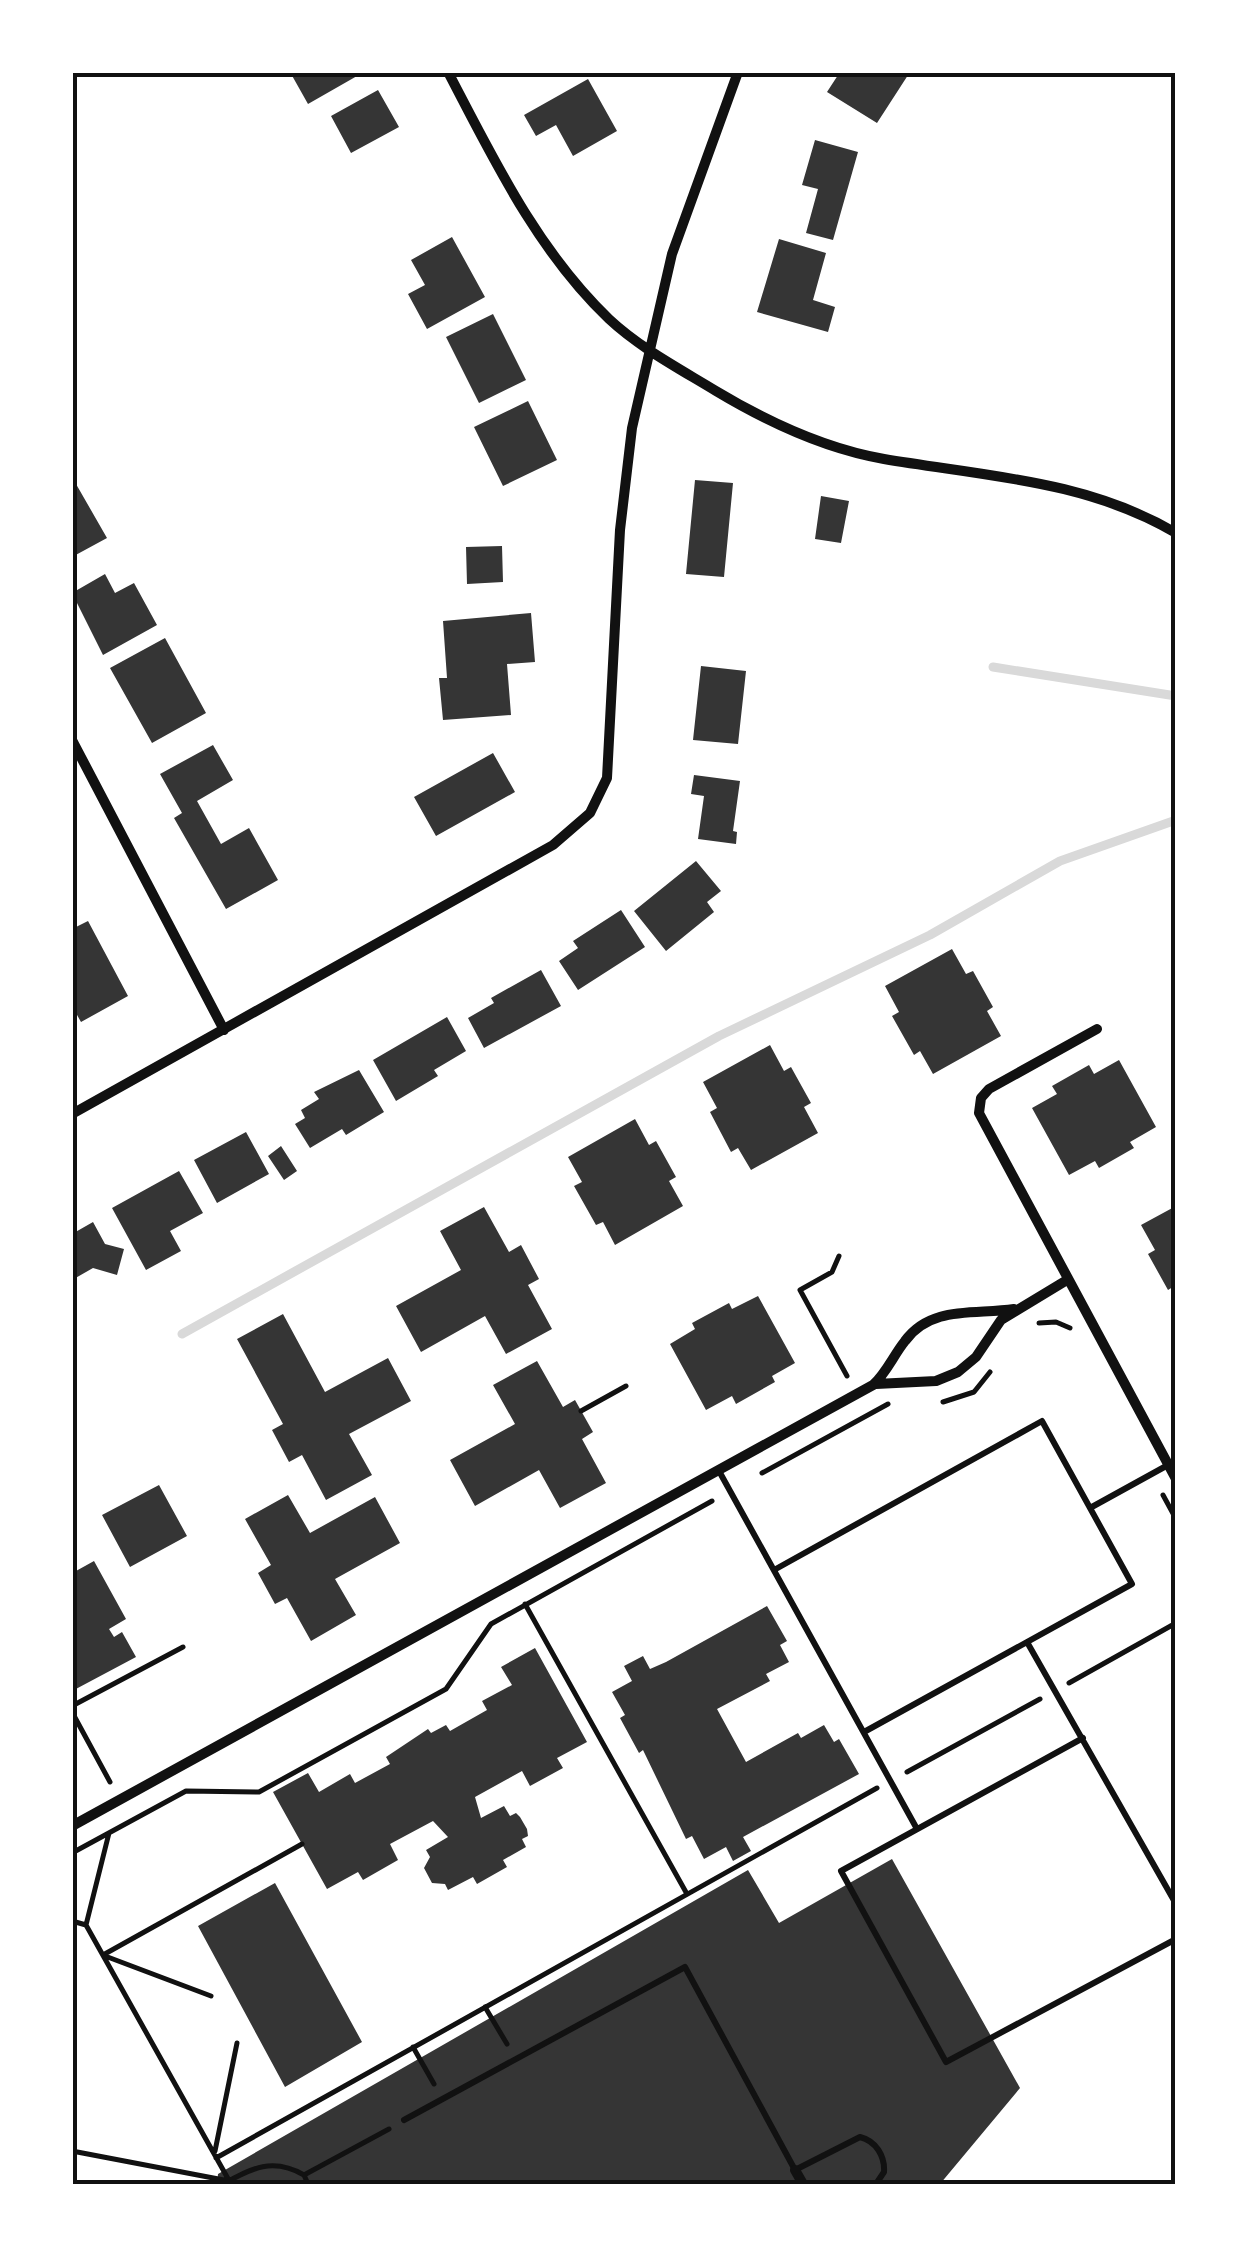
<svg xmlns="http://www.w3.org/2000/svg" width="1248" height="2257" font-family="Roboto,sans-serif">
  <style>
    .lines { fill: none; stroke-linecap: round; stroke-linejoin: round }
    .stream { stroke: #d9d9d9; stroke-width: 9 }
    .building { fill: #353535 }
    .path { stroke: #111; stroke-width: 5 }
    .service { stroke: #111; stroke-width: 6 }
    .minor { stroke: #111; stroke-width: 10 }
    .neatline { fill: none; stroke: #111; stroke-width: 4 }
  </style>
  <rect width="100%" height="100%" fill="#fff"/>
  <g class="lines">
    <path class="stream" d="M993,667L1176,696
      M182,1334L719,1036L930,935L1060,861L1176,820"/>
  </g>
  <path class="building" d="M290,72H364L308,104Z
    M840,72H910L877,123L827,92Z
    M588,79L617,131L573,156L556,125L536,136L524,115Z
    M378,90L399,127L351,153L331,116Z
    M815,140L858,152L833,240L806,233L818,189L802,185Z
    M452,237L485,297L427,329L408,294L425,285L411,260Z
    M779,239L826,253L813,300L835,307L828,332L757,312Z
    M493,314L526,380L479,403L446,337Z
    M528,401L557,460L503,486L474,427Z
    M72,477L107,538L72,557Z
    M695,480L733,483L724,577L686,574Z
    M821,496L849,501L841,543L815,539Z
    M502,546L503,582L467,584L466,547Z
    M105,574L115,593L134,583L157,625L103,655L72,593Z
    M531,613L535,662L507,664L511,715L443,720L439,678H447L443,621Z
    M165,638L206,713L152,743L110,668Z
    M701,666L746,671L738,744L693,740Z
    M213,745L233,780L197,801L221,844L249,828L278,880L226,909L174,818L182,813L160,774Z
    M493,753L515,792L436,836L414,797Z
    M694,775L740,781L733,831L737,832L736,844L698,839L704,796L691,794Z
    M696,861L721,891L707,902L714,912L666,951L634,911Z
    M621,910L645,947L578,990L559,961L578,948L573,941Z
    M88,921L128,996L81,1022L72,1006V929Z
    M952,949L966,974L973,971L993,1007L987,1011L1001,1036L933,1074L920,1051L914,1055L892,1016L899,1012L885,986Z
    M541,970L561,1006L484,1048L468,1018L494,1003L491,998Z
    M447,1017L466,1051L434,1070L438,1076L396,1101L373,1060Z
    M770,1045L784,1071L791,1067L811,1103L804,1107L818,1133L751,1170L738,1148L731,1152L710,1112L717,1108L703,1082Z
    M1119,1060L1156,1127L1130,1142L1134,1148L1099,1168L1095,1161L1069,1175L1032,1108L1057,1094L1052,1086L1089,1065L1094,1074Z
    M359,1070L384,1112L346,1135L342,1129L310,1148L295,1124L305,1118L301,1110L319,1099L314,1092Z
    M635,1119L649,1145L656,1141L676,1177L669,1181L683,1206L615,1245L603,1222L596,1225L574,1186L582,1182L568,1157Z
    M246,1132L269,1174L217,1203L194,1160Z
    M281,1146L297,1171L284,1180L268,1156Z
    M179,1171L203,1213L170,1231L181,1251L146,1270L112,1208Z
    M1176,1206V1285L1168,1290L1148,1254L1155,1250L1141,1225Z
    M484,1207L509,1252L521,1245L539,1279L528,1285L552,1329L506,1354L485,1316L421,1352L396,1306L461,1270L440,1231Z
    M93,1222L105,1244L124,1249L117,1275L93,1268L72,1280V1234Z
    M758,1296L795,1363L772,1376L775,1382L736,1404L732,1396L706,1410L670,1344L695,1329L692,1323L729,1303L732,1309Z
    M283,1314L325,1392L388,1358L411,1401L349,1434L372,1475L326,1500L302,1455L289,1462L272,1430L283,1424L237,1339Z
    M537,1361L563,1407L575,1400L593,1432L582,1439L606,1483L560,1508L539,1470L475,1506L450,1460L515,1424L493,1385Z
    M159,1485L187,1536L130,1567L102,1515Z
    M288,1495L310,1533L375,1497L400,1543L335,1579L356,1615L311,1641L287,1598L275,1604L258,1573L271,1565L245,1519Z
    M94,1561L126,1619L109,1629L114,1637L122,1632L136,1657L74,1690L72,1564L76,1571Z
    M767,1606L787,1641L780,1645L789,1662L766,1674L770,1681L717,1709L746,1762L798,1733L801,1738L824,1725L834,1742L839,1739L859,1774L743,1837L751,1851L733,1861L726,1847L704,1859L692,1836L686,1839L643,1750L639,1753L620,1718L625,1715L612,1692L632,1681L624,1666L643,1656L650,1669L666,1662Z
    M535,1648L587,1742L557,1758L563,1768L530,1786L522,1771L475,1797L481,1818L504,1806L510,1816L516,1813L520,1817L527,1829L528,1836L522,1839L526,1847L503,1860L507,1867L477,1884L473,1877L448,1890L445,1884L432,1883L424,1868L430,1857L426,1850L448,1837L433,1821L390,1844L398,1860L363,1880L358,1872L327,1889L273,1792L308,1773L319,1792L350,1774L355,1783L390,1764L386,1757L428,1729L431,1733L446,1725L450,1731L487,1710L482,1701L512,1685L501,1667Z
    M892,1859L1020,2088L940,2184H217L218,2174L748,1870L779,1923Z
    M275,1883L362,2042L285,2087L198,1926Z"/>
  <g class="lines">
    <path class="path" d="M839,1256L832,1272L800,1290L847,1376
      M1039,1323L1056,1322L1070,1328
      M943,1402L974,1392L990,1372
      M581,1411L626,1386
      M762,1473L888,1404
      M1163,1495L1176,1519
      M525,1604L687,1894
      M1069,1683L1176,1623
      M72,1706L183,1647
      M72,1712L110,1782
      M907,1772L1040,1699
      M109,1833L86,1925L231,2184
      M72,1853L186,1791L259,1792L446,1689L491,1624L712,1501
      M72,1921L86,1925
      M103,1955L302,1844
      M105,1956L211,1996
      M485,2007L507,2044
      M413,2047L434,2084
      M72,2151L229,2181
      M215,2151L237,2043
      M216,2158L877,1788
      M304,2175L389,2129
      M223,2184C252,2168 273,2157 304,2175L308,2184"/>
    <path class="service" d="M719,1471L917,1829
      M1090,1508L1168,1465
      M774,1570L1042,1421L1132,1584L864,1732
      M1027,1642L1176,1904
      M1083,1738L841,1871L946,2062L1176,1939
      M404,2120L685,1967L795,2170L860,2137C876,2141 885,2156 884,2172L876,2184"/>
    <path class="minor" d="M448,72C494,160 537,250 609,319C640,348 680,369 716,391C766,421 826,449 884,459C984,476 1086,480 1176,533
      M72,740L224,1030
      M1097,1029L989,1089L981,1098L979,1113L1176,1479
      M72,1114L553,845L590,813L607,778L620,530L632,428L672,254L738,72
      M876,1384L936,1381L958,1372L976,1357L1001,1320L1067,1280
      M72,1826L873,1385C887,1372 893,1356 905,1341C931,1305 976,1315 1014,1309
      M795,2170L803,2184"/>
  </g>
  <rect width="1248" height="2257" fill="none" stroke="#ffffff" stroke-width="150"/>
  <rect x="75" y="75" width="1098" height="2107" class="neatline"/>
</svg>
